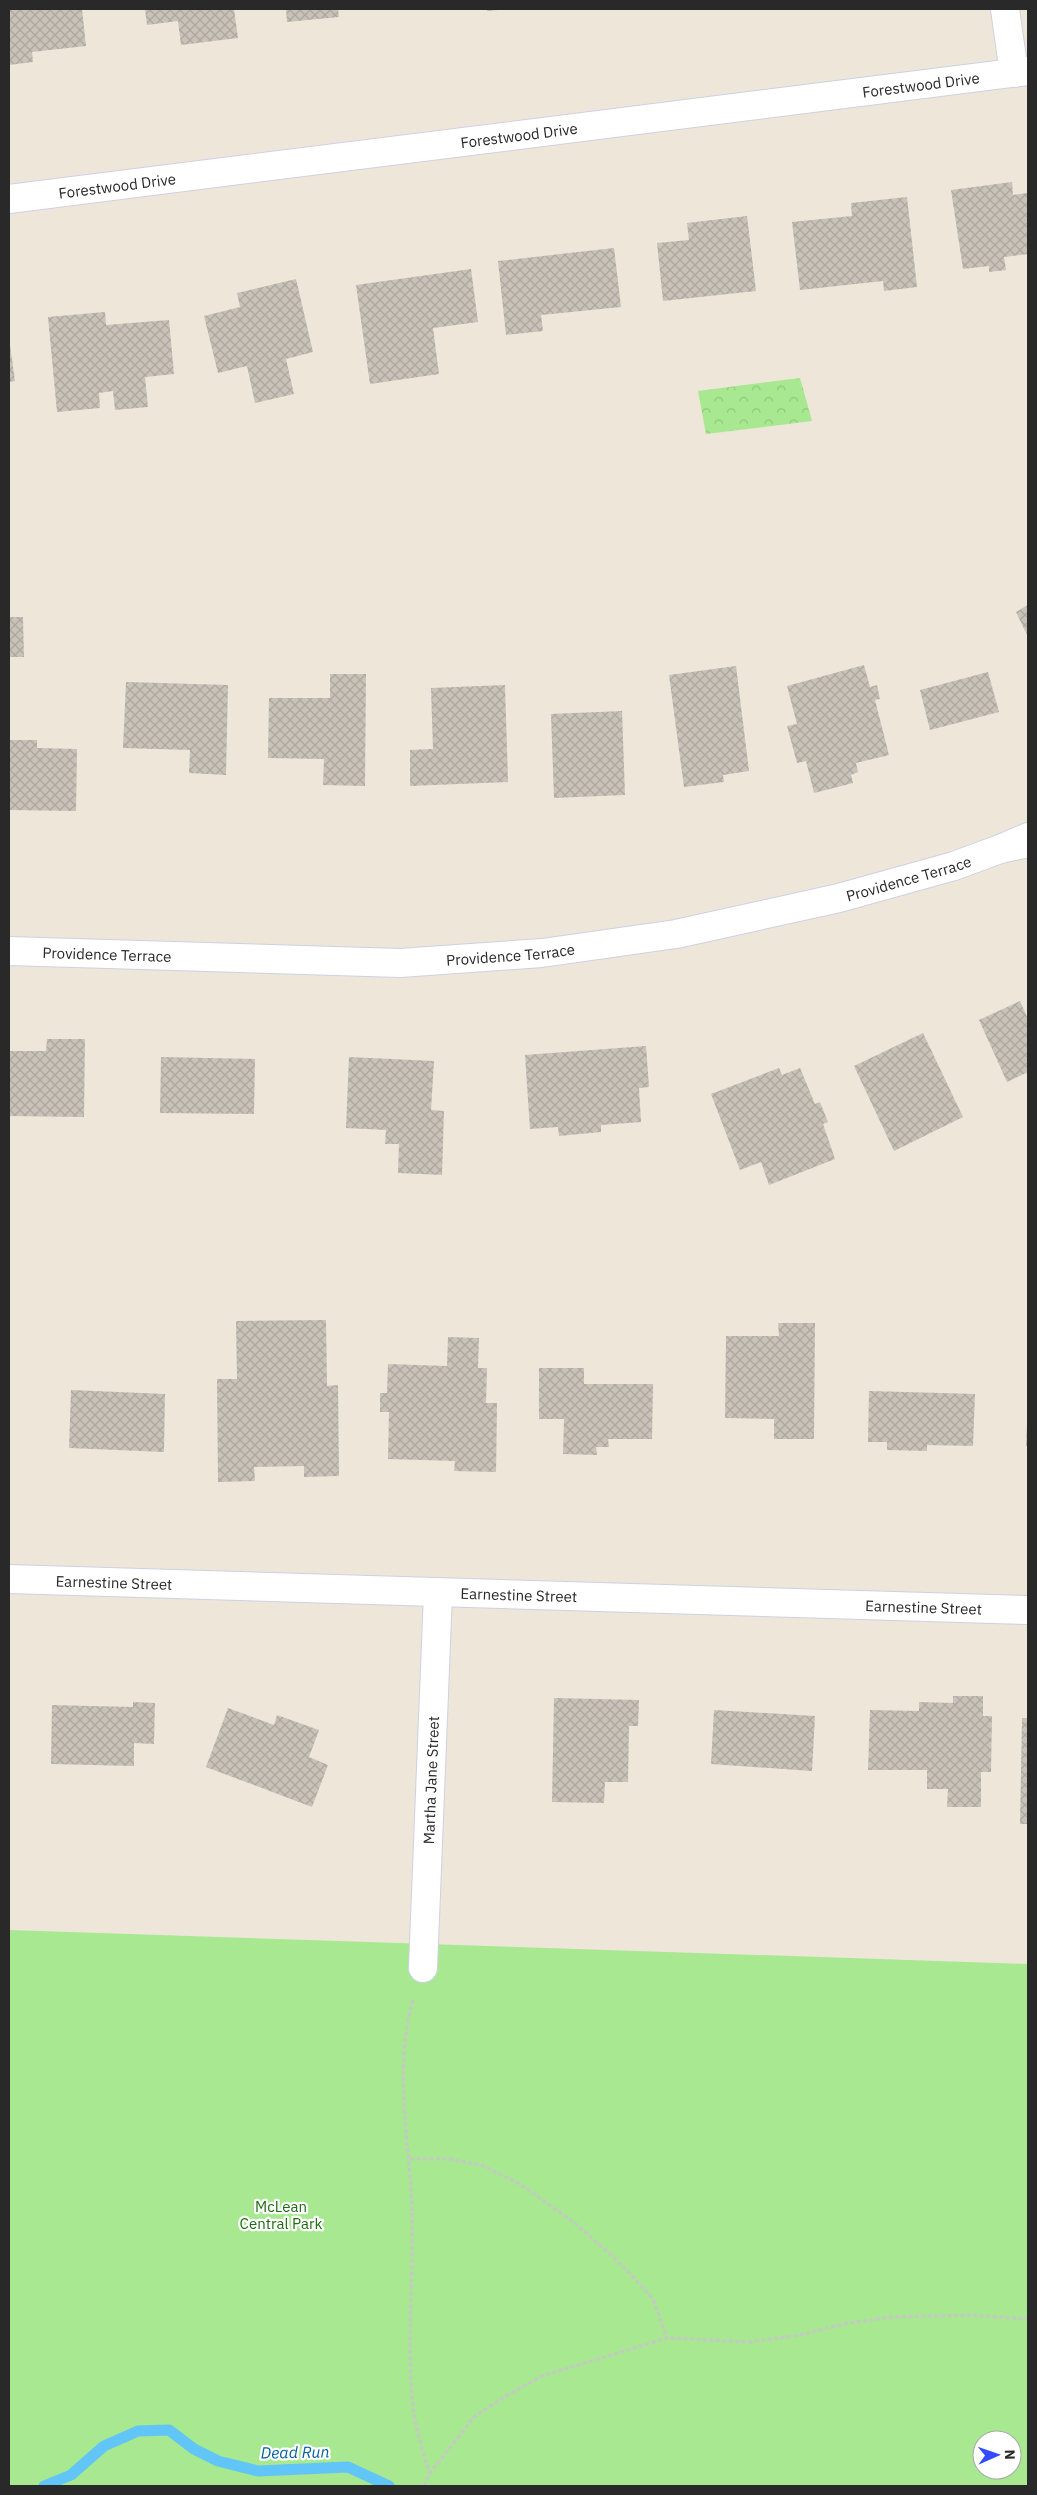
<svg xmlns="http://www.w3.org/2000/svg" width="1037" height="2495" font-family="'IBM Plex Sans',sans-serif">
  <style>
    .forest { fill: url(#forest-crowns) }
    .park { fill: #a7e890; fill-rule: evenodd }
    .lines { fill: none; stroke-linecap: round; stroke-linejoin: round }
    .stream { stroke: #62c5f8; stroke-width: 11 }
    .building { fill: url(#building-cross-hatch) }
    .minor-casing { stroke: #ced1e3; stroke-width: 30 }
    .path { stroke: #c7c7c7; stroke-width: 3; stroke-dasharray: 4 2.5; stroke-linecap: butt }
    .minor { stroke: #fff; stroke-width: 28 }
    .labels { text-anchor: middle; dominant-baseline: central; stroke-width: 4.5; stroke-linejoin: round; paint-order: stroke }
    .street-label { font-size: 15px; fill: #292929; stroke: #fff }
    .park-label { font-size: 15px; fill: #1f6b13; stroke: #fff }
    .water-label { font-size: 16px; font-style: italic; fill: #0260a3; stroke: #fff }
  </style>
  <defs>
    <pattern id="forest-crowns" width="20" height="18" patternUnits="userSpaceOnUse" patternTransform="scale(1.25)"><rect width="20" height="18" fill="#a7e890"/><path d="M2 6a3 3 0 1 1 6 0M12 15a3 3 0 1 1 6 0" fill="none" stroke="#90c77c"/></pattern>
    <pattern id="building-cross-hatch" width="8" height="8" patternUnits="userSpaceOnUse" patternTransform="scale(1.25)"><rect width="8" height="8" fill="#c8c2b9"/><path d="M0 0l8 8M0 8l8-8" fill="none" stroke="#aca79f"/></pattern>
  </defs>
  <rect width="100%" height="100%" fill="#ede6d9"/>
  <path class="forest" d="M800,378L812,421L706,434L698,391Z"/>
  <path class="park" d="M9,1930L1028,1964V2486H9ZM982,2440H1012V2470H982Z"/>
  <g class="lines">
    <path class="stream" d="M44,2486L71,2475L104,2446L138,2431L169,2430L194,2449L218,2461L258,2471L348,2467L389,2486"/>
  </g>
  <path class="building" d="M9,9H82L86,46L32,52L33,62L9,65Z
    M145,9H234L238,38L181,45L178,21L147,25Z
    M286,9H338L339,17L287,22Z
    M487,9H499V10L487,11Z
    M1012,182L1013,195L1028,193V254L1004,257L1006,270L989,272V266L963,269L951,190Z
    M907,197L917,287L884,291L883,281L800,290L792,222L852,216L851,203Z
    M747,216L756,291L663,301L657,243L689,240L687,223Z
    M614,248L621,307L541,315L543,331L506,335L498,261Z
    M471,269L478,322L433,328L439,374L370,384L356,285Z
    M296,279L313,352L286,359L294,394L255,403L247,366L218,373L204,316L240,307L237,293Z
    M105,312L106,325L169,320L174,374L145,377L148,407L115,410L113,391L99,393L100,408L57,412L48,317Z
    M9,338L15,381L9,382Z
    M1028,605V637L1016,612Z
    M9,617H23L24,657H9Z
    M864,665L870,687L877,685L880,699L875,700L889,755L856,763L858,772L851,775L853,783L814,793L806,761L797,763L787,726L797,724L787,686Z
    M736,666L749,771L723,775L724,782L684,787L669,675Z
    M988,672L999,712L930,730L920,690Z
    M330,674H366L365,786L323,785L324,759L268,758L269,698H330Z
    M126,682L228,685L226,775L189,773L190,750L123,748Z
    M505,685L508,782L410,786V750L433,749L431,688Z
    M622,711L625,795L554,798L551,714Z
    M9,740H37V748L77,749L76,811L9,810Z
    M1020,1001L1028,1019V1072L1007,1082L979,1020Z
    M923,1033L963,1117L894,1151L854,1066Z
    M47,1039H85L84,1117L9,1116V1051H46Z
    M646,1046L649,1087L639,1088L641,1122L601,1125V1132L559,1136L558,1127L530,1129L525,1055Z
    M161,1057L255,1059L254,1114L160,1113Z
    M349,1057L434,1061L431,1110L444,1111L442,1175L398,1173L399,1144H385L386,1130L346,1128Z
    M779,1068L782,1075L800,1068L815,1104L820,1102L828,1122L823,1124L835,1159L769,1185L761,1162L740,1170L711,1094Z
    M326,1320L327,1386L338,1385L339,1476L304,1477V1466L254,1467L255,1481L218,1482L217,1379H237L236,1321Z
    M778,1323H815L814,1439H774V1419L725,1418L726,1336H779Z
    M448,1337L479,1338L478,1368H487L486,1403H497L496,1472L454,1471L455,1461L388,1459L389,1412H380V1393H387L388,1364L447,1366Z
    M539,1368H584V1384H653L652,1439H608L609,1447H596L597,1455L563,1454L564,1419H539Z
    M71,1390L165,1394L164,1452L69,1448Z
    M869,1391L975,1394L973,1446L927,1445V1451L887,1450V1442H868Z
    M1027,1424H1028V1446H1026Z
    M953,1696H983V1716H992L991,1772H981V1807H947L948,1789H927V1770H868L870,1710L919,1711V1702L953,1703Z
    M554,1698L639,1700L638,1726H629L628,1782H605L604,1803L552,1802Z
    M133,1702L155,1703L154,1744L134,1743V1766L51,1764L52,1705L133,1707Z
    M228,1708L274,1725L277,1715L319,1730L309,1757L328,1765L312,1807L206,1767Z
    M714,1710L815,1716L812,1771L711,1764Z
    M1022,1718H1028V1824H1020Z"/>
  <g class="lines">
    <defs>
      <g id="minor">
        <path d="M1005,9L1014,73"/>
        <path id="s1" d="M9,199L1028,71"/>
        <path d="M1028,837L1000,849L1028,843"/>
        <path id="s2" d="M9,951L400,963L542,953L676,934L839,898L954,866L1000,849"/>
        <path id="s3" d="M9,1579L1028,1610"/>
        <path id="s4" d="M423,1968L438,1593"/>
      </g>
    </defs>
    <use href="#minor" class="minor-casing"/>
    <path class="path" d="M413,2000C393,2069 410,2141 412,2212C414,2276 406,2342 413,2406C415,2428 423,2451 429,2473
      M410,2159H449L484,2166L523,2186L576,2224L622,2265L653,2299L667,2338
      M424,2486L430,2473L474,2417L504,2397L542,2376L667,2338L750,2342L800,2335L843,2324L891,2317L969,2315L1028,2319"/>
    <use href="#minor" class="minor"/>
  </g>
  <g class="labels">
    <g class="street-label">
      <text stroke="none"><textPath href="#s1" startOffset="919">Forestwood Drive</textPath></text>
      <text stroke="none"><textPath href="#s1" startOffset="514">Forestwood Drive</textPath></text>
      <text stroke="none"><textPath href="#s1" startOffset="109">Forestwood Drive</textPath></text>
      <text stroke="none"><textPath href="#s2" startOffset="908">Providence Terrace</textPath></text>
      <text stroke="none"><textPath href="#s2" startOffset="98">Providence Terrace</textPath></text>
      <text stroke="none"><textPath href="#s2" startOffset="502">Providence Terrace</textPath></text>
      <text stroke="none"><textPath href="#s3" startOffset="105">Earnestine Street</textPath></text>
      <text stroke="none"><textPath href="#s3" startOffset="510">Earnestine Street</textPath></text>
      <text stroke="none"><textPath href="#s3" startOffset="915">Earnestine Street</textPath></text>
      <text stroke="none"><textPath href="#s4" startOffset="188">Martha Jane Street</textPath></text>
    </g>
    <g class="park-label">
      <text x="281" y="2206">McLean<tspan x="281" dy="17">Central Park</tspan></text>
    </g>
    <g class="water-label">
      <text transform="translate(295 2452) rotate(-1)">Dead Run</text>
    </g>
  </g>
  <rect width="1037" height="2495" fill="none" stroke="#292929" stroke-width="20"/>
  <g transform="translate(997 2455) rotate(88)"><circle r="24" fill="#ffffff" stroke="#a9a9a9"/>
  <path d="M0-4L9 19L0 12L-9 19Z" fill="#344aff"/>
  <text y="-8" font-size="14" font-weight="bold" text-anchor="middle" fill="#292929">N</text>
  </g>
</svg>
